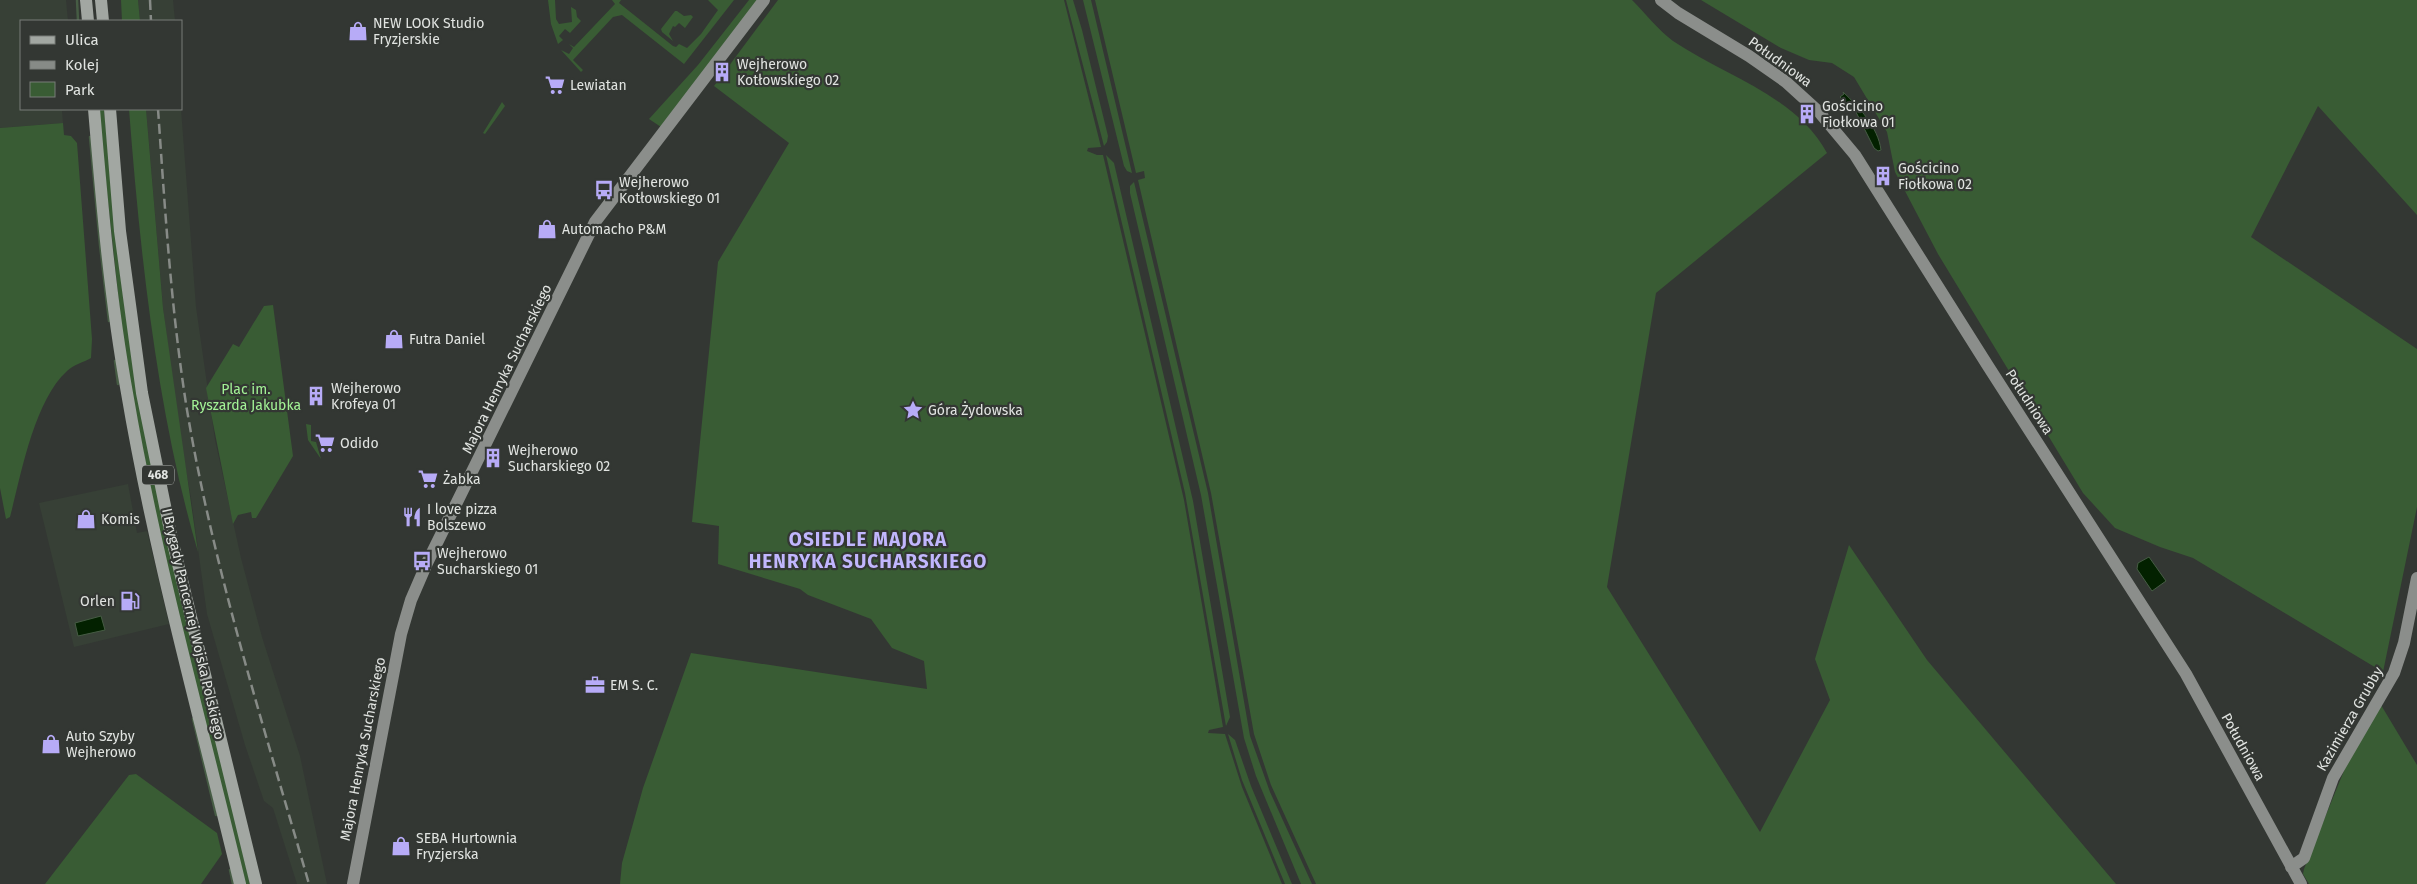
<svg xmlns="http://www.w3.org/2000/svg" width="2417" height="884" font-family="'Fira Sans',sans-serif">
  <style>
    .built { fill: #374036 }
    .green { fill: #395c34 }
    .water { fill: #032100; stroke: #465c44 }
    .lines { fill: none; stroke-linecap: round; stroke-linejoin: round }
    .stream { stroke: #465c44; stroke-width: 2.5 }
    .secondary { stroke: #8b8e8b; stroke-width: 12 }
    .primary { stroke: #a2a7a2; stroke-width: 12 }
    .rail { stroke: #878b87; stroke-width: 2.5; stroke-dasharray: 10 5; stroke-linecap: butt }
    .labels { text-anchor: middle; dominant-baseline: central; stroke-width: 4.5; stroke-linejoin: round; paint-order: stroke }
    .shield { fill: #333733; stroke: #adb0ad; stroke-width: 1 }
    .shield-label { font-size: 12px; font-weight: bold; fill: #e1e4e1 }
    .poi-label { font-size: 14px; fill: #e1e4e1; stroke: #333733; text-anchor: start }
    .street-label { font-size: 14px; fill: #e1e4e1; stroke: #333733 }
    .park-label { font-size: 14px; fill: #a3f396; stroke: #333733 }
    .district-label { font-size: 19px; font-weight: bold; letter-spacing: 1px; fill: #c1b6fd; stroke: #333733 }
  </style>
  <rect width="100%" height="100%" fill="#333733"/>
  <path class="built" d="M0,0H66L68,21H21V109H73L62,111L63,123L0,128Z
    M138,0H173L175,21H140Z
    M146,109H181L196,307L215,440L241,558L262,637L300,756L327,884H297L273,808L264,801L245,745L207,614L191,498L179,433L163,308Z
    M128,484L137,533L147,531L169,624L74,647L39,503Z"/>
  <path class="green" d="M121,0H138L140,21H122Z
    M548,0H555L556,19L559,24L572,22L571,7L576,10L577,17L581,21L570,33L565,29L559,36L563,40L558,44L551,24Z
    M612,0H621L619,3L673,46L676,47L679,44L687,48L701,34L718,10L708,0H734L684,64L622,15L613,17L573,60L583,70L581,72L561,50L569,54L573,48L569,44L574,47L615,4Z
    M749,0H758L661,127L649,119L698,65Z
    M778,0H1064L1101,147L1088,148L1087,151L1097,155H1103L1184,500L1223,727L1209,730L1208,733L1225,734L1242,787L1282,884H620L622,863L643,788L691,653L927,689L924,661L892,648L871,619L808,595L800,589L718,564L719,526L692,522L718,262L789,143L714,86Z
    M1066,0H1073L1082,30L1108,136L1107,142L1104,146Z
    M1083,0H1091L1132,173L1127,171L1124,166Z
    M1095,0H1632C1645,13 1658,30 1673,41C1725,76 1795,95 1827,153L1656,293L1607,587L1760,832L1830,700L1815,659L1849,545L1927,660L2116,884H1316L1271,785L1254,734L1211,493L1138,180L1145,178L1144,171L1136,173Z
    M1701,0H2417V215L2318,106L2251,237L2417,349V507L2383,672L2193,558L2160,547L2115,528L2083,493L1938,254L1895,172L1887,132L1854,77L1832,63L1809,60L1781,48Z
    M675,11H677L684,16L691,15L693,17L685,28L679,23L675,27L673,26L669,34L673,41L662,32L661,29Z
    M502,102L505,106L485,134L483,133Z
    M98,109H104L118,259L137,393L250,884H244L158,530L124,349Z
    M129,109H146L163,308L198,552C157,413 140,253 129,109Z
    M63,123L64,135L71,136L77,143L92,339L91,358C84,362 73,365 67,371C34,401 21,475 10,517L6,519L0,488V128Z
    M1106,155L1114,163L1193,501L1230,717L1226,726L1185,493Z
    M1134,182L1208,493L1250,736L1270,792L1312,884H1301L1256,776L1244,738L1201,495L1130,193V186Z
    M273,305L293,456L256,518H252L251,512L238,515L233,524L206,388L233,344L239,347L264,306Z
    M306,424L311,425V441L316,442L321,459L308,440Z
    M2381,705L2417,765V884H2309L2303,874L2304,869L2350,756Z
    M1228,734L1235,740L1251,786L1292,884H1285L1242,780Z
    M136,774L217,833L222,854L201,884H45L129,775Z"/>
  <path class="water" d="M1843,92C1859,107 1878,127 1881,150L1878,151L1874,148L1856,112L1840,97L1844,94Z
    M2149,557L2166,581L2152,591L2137,569L2138,563Z
    M101,616L105,630L78,636L75,623Z"/>
  <g class="lines">
    <path class="stream" d="M77,0L78,21
      M90,137L100,245L109,321
      M115,361L118,384
      M193,719L216,815
      M230,870L233,884"/>
    <path class="secondary" d="M1661,0L1678,13L1749,56L1786,82L1819,112L1855,155L1988,366L2186,674L2301,884
      M2291,867L2304,858L2333,778L2394,673L2404,643L2417,578
      M353,884L401,634L411,600L427,563L595,222L764,0"/>
    <path class="primary" d="M86,0L88,21
      M101,0L103,21
      M94,109C102,204 110,299 127,393C155,558 201,721 240,884
      M110,109L120,231L142,393L171,535L256,884"/>
    <path class="rail" d="M150,0L151,21
      M158,109C165,209 171,310 187,410C214,571 264,727 309,884"/>
  </g>
  <defs>
    <symbol id="shop-bare" viewBox="-9 -9 18 18"><path d="M-5-2.5h2.3a2.7 3.5 0 0 1 5.4 0H5L5.5 6h-11ZM-1.5-2.5h3a1.5 2.3 0 0 0-3 0Z" fill="#b7abf7" stroke="#333733" stroke-width="2.5" paint-order="stroke"/></symbol>
    <symbol id="building-bare" viewBox="-9 -9 18 18"><path d="M-4-6H4V6H1V3H-1V6H-4ZM-2.5-4.3h1.7v1.8h-1.7ZM.8-4.3h1.7v1.8H.8ZM-2.5-1h1.7V.8h-1.7ZM.8-1h1.7V.8H.8Z" fill="#b7abf7" stroke="#333733" stroke-width="2.5" paint-order="stroke"/></symbol>
    <symbol id="supermarket-bare" viewBox="-9 -9 18 18"><path d="M-6-5.5h2.5l.6 2H6L4.5 2H-2.5L-4.4-4H-6ZM-1.5 3.2a1.3 1.3 0 1 0 .1 0ZM3 3.2a1.3 1.3 0 1 0 .1 0Z" fill="#b7abf7" stroke="#333733" stroke-width="2.5" paint-order="stroke"/></symbol>
    <symbol id="bus-bare" viewBox="-9 -9 18 18"><path d="M-5-6H5V4H4V6H2V4H-2V6H-4V4H-5ZM-3.5-4V0h7V-4ZM-3.5 1.2v1.5H-2V1.2ZM2 1.2v1.5H3.5V1.2Z" fill="#b7abf7" stroke="#333733" stroke-width="2.5" paint-order="stroke"/></symbol>
    <symbol id="sight-bare" viewBox="-9 -9 18 18"><path d="M0-6L1.8-2.2L6-1.7L2.9 1.2L3.7 5.4L0 3.3L-3.7 5.4L-2.9 1.2L-6-1.7L-1.8-2.2Z" fill="#b7abf7" stroke="#333733" stroke-width="2.5" paint-order="stroke"/></symbol>
    <symbol id="restaurant-bare" viewBox="-9 -9 18 18"><path d="M-5-6h1v4h1v-4h1v4h1v-4h1v5L-1.5 .5V6h-2V.5L-5-1ZM5-6V6H3V1.5H1.5Q1.5-4 5-6Z" fill="#b7abf7" stroke="#333733" stroke-width="2.5" paint-order="stroke"/></symbol>
    <symbol id="fuel-bare" viewBox="-9 -9 18 18"><path d="M-5.5-6h7V0h2V4h1.3V-2.5L3-4.5l.8-.8L6-3V5H2.5V1h-1V6h-7ZM-4.2-4.7v3.2H.2V-4.7Z" fill="#b7abf7" stroke="#333733" stroke-width="2.5" paint-order="stroke"/></symbol>
    <symbol id="office-bare" viewBox="-9 -9 18 18"><path d="M-6-3h4V-5.5h4V-3h4V5H-6ZM-1-4.5V-3h2v-1.5ZM-6 0V1H6V0Z" fill="#b7abf7" stroke="#333733" stroke-width="2.5" paint-order="stroke"/></symbol>
  </defs>
  <g fill-rule="evenodd">
    <use href="#shop-bare" x="344" y="17" width="28" height="28"/>
    <use href="#building-bare" x="708" y="58" width="28" height="28"/>
    <use href="#supermarket-bare" x="541" y="71" width="28" height="28"/>
    <use href="#building-bare" x="1793" y="100" width="28" height="28"/>
    <use href="#building-bare" x="1869" y="162" width="28" height="28"/>
    <use href="#bus-bare" x="590" y="176" width="28" height="28"/>
    <use href="#shop-bare" x="533" y="215" width="28" height="28"/>
    <use href="#shop-bare" x="380" y="325" width="28" height="28"/>
    <use href="#building-bare" x="302" y="382" width="28" height="28"/>
    <use href="#sight-bare" x="899" y="396" width="28" height="28"/>
    <use href="#supermarket-bare" x="311" y="429" width="28" height="28"/>
    <use href="#building-bare" x="479" y="444" width="28" height="28"/>
    <use href="#supermarket-bare" x="414" y="465" width="28" height="28"/>
    <use href="#restaurant-bare" x="398" y="503" width="28" height="28"/>
    <use href="#shop-bare" x="72" y="505" width="28" height="28"/>
    <use href="#bus-bare" x="408" y="547" width="28" height="28"/>
    <use href="#fuel-bare" x="116" y="587" width="28" height="28"/>
    <use href="#office-bare" x="581" y="671" width="28" height="28"/>
    <use href="#shop-bare" x="37" y="730" width="28" height="28"/>
    <use href="#shop-bare" x="387" y="832" width="28" height="28"/>
  </g>
  <g class="labels">
    <rect class="shield" x="142" y="465.5" width="32" height="19" rx="4"/>
    <g class="shield-label">
      <text x="158" y="475">468</text>
    </g>
    <g class="poi-label">
      <text x="373" y="23">NEW LOOK Studio<tspan x="373" dy="16">Fryzjerskie</tspan></text>
      <text x="737" y="64">Wejherowo<tspan x="737" dy="16">Kotłowskiego 02</tspan></text>
      <text x="570" y="85">Lewiatan</text>
      <text x="1822" y="106">Gościcino<tspan x="1822" dy="16">Fiołkowa 01</tspan></text>
      <text x="1898" y="168">Gościcino<tspan x="1898" dy="16">Fiołkowa 02</tspan></text>
      <text x="619" y="182">Wejherowo<tspan x="619" dy="16">Kotłowskiego 01</tspan></text>
      <text x="562" y="229">Automacho P&amp;M</text>
      <text x="409" y="339">Futra Daniel</text>
      <text x="331" y="388">Wejherowo<tspan x="331" dy="16">Krofeya 01</tspan></text>
      <text x="928" y="410">Góra Żydowska</text>
      <text x="340" y="443">Odido</text>
      <text x="508" y="450">Wejherowo<tspan x="508" dy="16">Sucharskiego 02</tspan></text>
      <text x="443" y="479">Żabka</text>
      <text x="427" y="509">I love pizza<tspan x="427" dy="16">Bolszewo</tspan></text>
      <text x="101" y="519">Komis</text>
      <text x="437" y="553">Wejherowo<tspan x="437" dy="16">Sucharskiego 01</tspan></text>
      <text x="115" y="601" text-anchor="end">Orlen</text>
      <text x="610" y="685">EM S. C.</text>
      <text x="66" y="736">Auto Szyby<tspan x="66" dy="16">Wejherowo</tspan></text>
      <text x="416" y="838">SEBA Hurtownia<tspan x="416" dy="16">Fryzjerska</tspan></text>
    </g>
    <g class="street-label">
      <text transform="translate(1780 62) rotate(36)">Południowa</text>
      <text transform="translate(507 369) rotate(-64)">Majora Henryka Sucharskiego</text>
      <text transform="translate(2029 402) rotate(57)">Południowa</text>
      <text transform="translate(193 624) rotate(77)">I Brygady Pancernej Wojska Polskiego</text>
      <text transform="translate(2350 719) rotate(-60)">Kazimierza Grubby</text>
      <text transform="translate(2243 747) rotate(61)">Południowa</text>
      <text transform="translate(363 749) rotate(-79)">Majora Henryka Sucharskiego</text>
    </g>
    <g class="park-label">
      <text x="246" y="389">Plac im.<tspan x="246" dy="16">Ryszarda Jakubka</tspan></text>
    </g>
    <g class="district-label">
      <text x="868" y="539">OSIEDLE MAJORA<tspan x="868" dy="22">HENRYKA SUCHARSKIEGO</tspan></text>
    </g>
  </g>
  <rect x="20" y="20" width="162" height="90" fill="#333733" stroke="#797c79"/>
  <rect x="30" y="36" width="25" height="8" fill="#a2a7a2" stroke="#797c79"/>
  <text x="65" y="45" font-size="15" fill="#e1e4e1">Ulica</text>
  <rect x="30" y="61" width="25" height="8" fill="#878b87" stroke="#797c79"/>
  <text x="65" y="70" font-size="15" fill="#e1e4e1">Kolej</text>
  <rect x="30" y="82" width="25" height="15" fill="#395c34" stroke="#797c79"/>
  <text x="65" y="95" font-size="15" fill="#e1e4e1">Park</text>
</svg>
